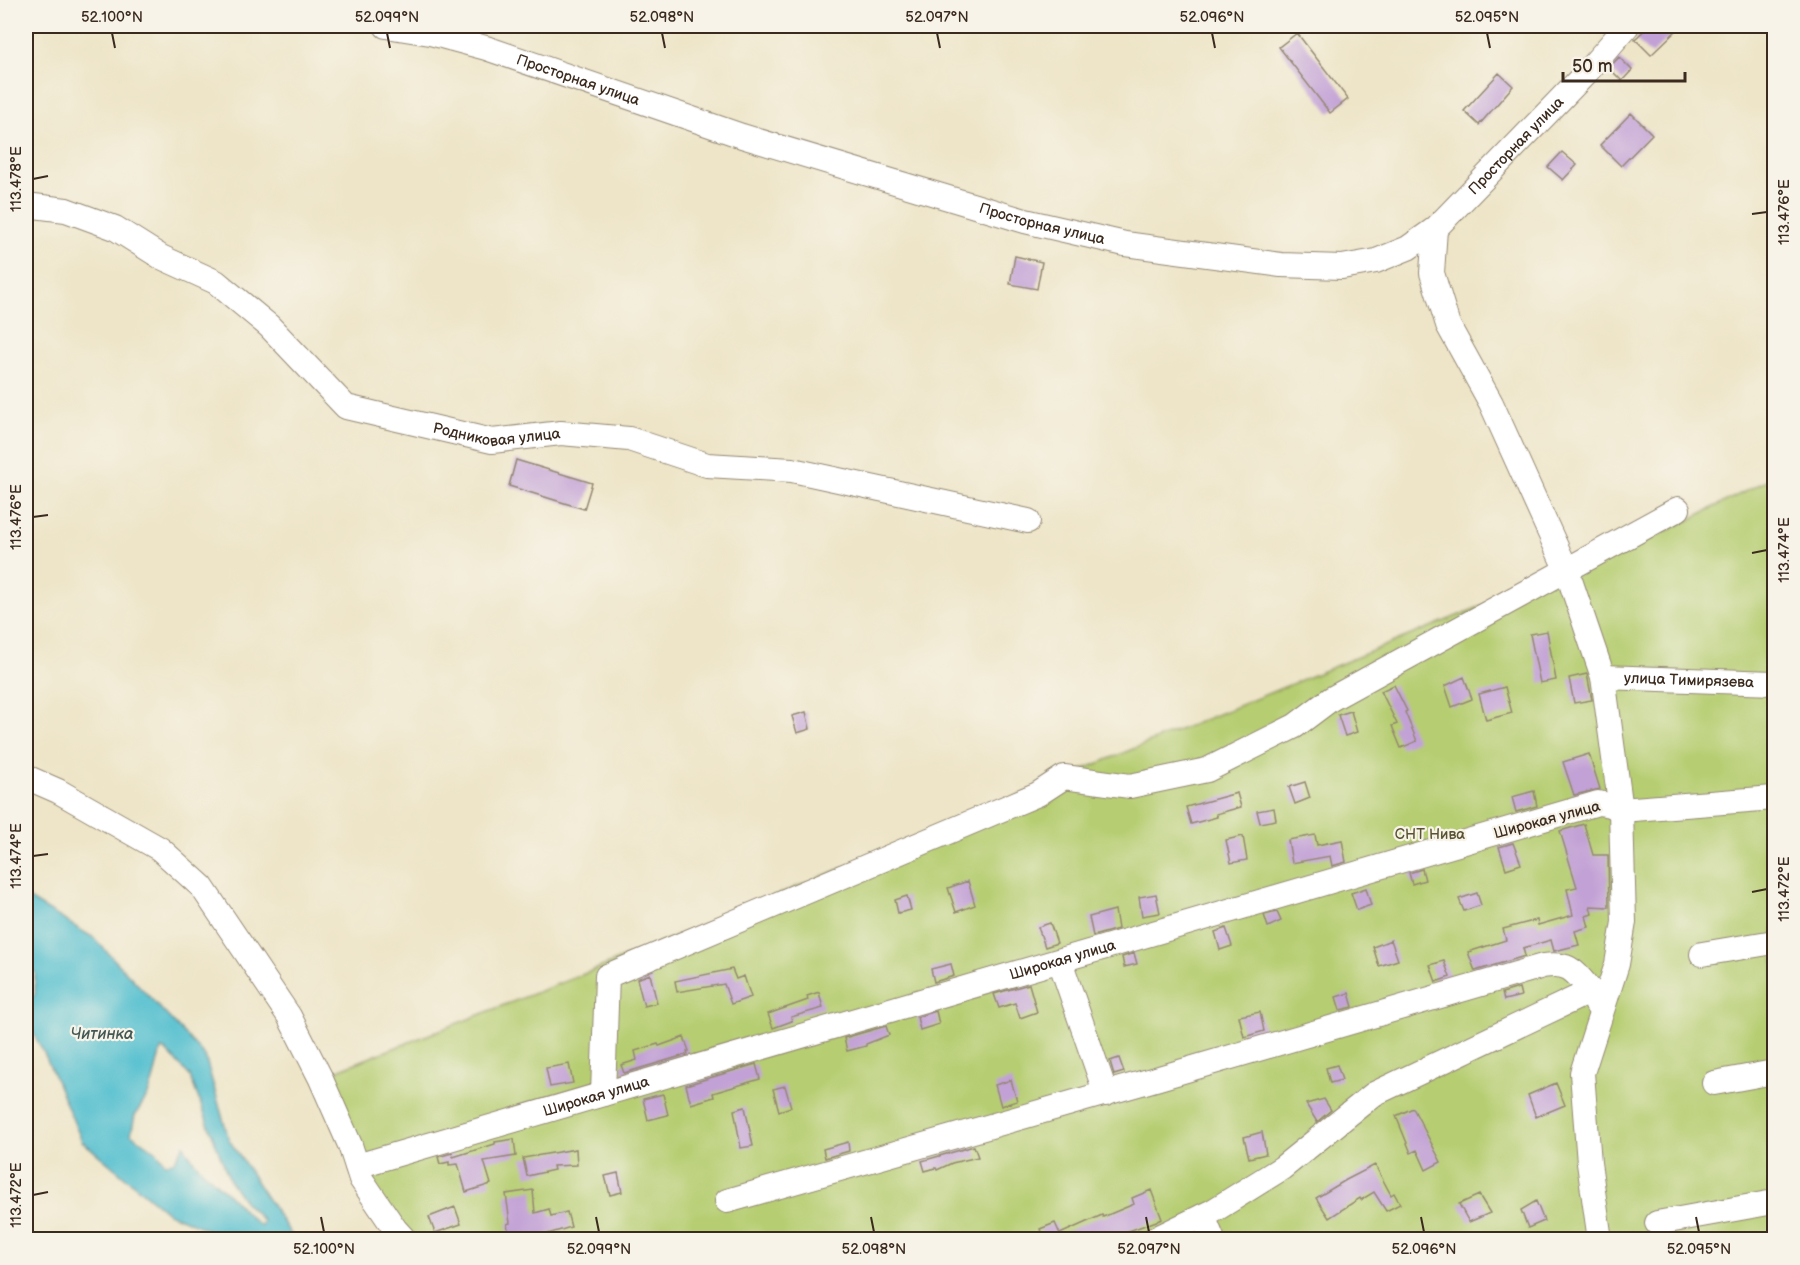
<svg xmlns="http://www.w3.org/2000/svg" width="1800" height="1265" font-family="'Balsamiq Sans',sans-serif">
  <style>
    .green { fill: #b6cd71; stroke: #787c48; stroke-width: 1.5 }
    .water { fill: #53bfcf; stroke: #477476; stroke-width: 1.5; fill-rule: evenodd }
    .building { fill: #c2a1d6 }
    .lines { fill: none; stroke-linecap: round; stroke-linejoin: round }
    .minor-casing { stroke: #948873; stroke-width: 26 }
    .minor { stroke: #fff; stroke-width: 24 }
    .ticks { fill: none; stroke: #3b2a1e; stroke-width: 2 }
    .labels { text-anchor: middle; dominant-baseline: central; stroke-width: 4.5; stroke-linejoin: round; paint-order: stroke }
    .street-label { font-size: 15px; fill: #3b2a1e; stroke: #f7f3e8 }
    .park-label { font-size: 15px; fill: #5a5333; stroke: #f7f3e8 }
    .water-label { font-size: 16px; font-style: italic; fill: #425753; stroke: #f7f3e8 }
    .neatline { fill: none; stroke: #3b2a1e; stroke-width: 2 }
    .ticks-label { font-size: 15px; text-anchor: middle; fill: #3b2a1e }
  </style>
  <rect width="100%" height="100%" fill="#f7f3e8"/>
  <filter id="ink" filterUnits="userSpaceOnUse"><feTurbulence type="fractalNoise" baseFrequency=".0167" numOctaves="2"/><feDisplacementMap in="SourceGraphic" scale="12" xChannelSelector="R" yChannelSelector="G"/><feConvolveMatrix kernelMatrix="1 2 1 2 8 2 1 2 1" color-interpolation-filters="sRGB"/></filter>
  <filter id="wash" filterUnits="userSpaceOnUse"><feTurbulence type="fractalNoise" baseFrequency=".008" numOctaves="4" result="noise"/><feDisplacementMap in="SourceGraphic" scale="24" xChannelSelector="R" yChannelSelector="G"/><feGaussianBlur stdDeviation="1.35" result="paint"/><feColorMatrix in="noise" values="0 0 0 0 0 0 0 0 0 0 0 0 0 0 0 0 0 1.4 0 .05"/><feComposite in="paint" operator="in"/></filter>
  <g filter="url(#wash)">
    <rect width="100%" height="100%" fill="#eee5c8"/>
    <path class="green" d="M1774,477V1239H397L320,1077L594,970L1567,571L1613,558Z"/>
    <path class="water" d="M26,897L94,938L205,1056L229,1140L294,1239H214L207,1229L168,1213L82,1141L46,1057L26,1019V1001L35,995V972L26,965ZM161,1049L165,1050L190,1076L230,1181L244,1201L263,1221L261,1226C249,1218 241,1207 231,1197C215,1181 193,1166 184,1145L174,1162L165,1163L157,1152L131,1134L135,1115L148,1095L153,1081Z"/>
    <g id="blocks">
      <path class="building" d="M1649,26H1681L1651,55L1635,39Z
        M1297,33L1348,99L1330,113L1279,47Z
        M1619,57L1632,70L1622,81L1609,68Z
        M1499,73L1513,86L1479,125L1464,111Z
        M1631,113L1652,134L1621,166L1600,145Z
        M1562,152L1577,165L1563,180L1548,167Z
        M1015,256L1042,262L1037,289L1010,284Z
        M516,460L592,483L584,509L509,486Z
        M1547,631L1556,680L1540,683L1530,634Z
        M1587,674L1592,700L1574,703L1569,678Z
        M1464,677L1472,699L1452,707L1445,686Z
        M1394,685L1407,711L1405,712L1417,741L1401,748L1392,726L1397,724L1381,691Z
        M1505,687L1512,713L1486,720L1479,694Z
        M1351,711L1357,732L1345,736L1338,715Z
        M806,712L810,729L797,733L792,716Z
        M1589,754L1600,789L1574,795L1563,762Z
        M1305,782L1310,798L1295,804L1289,787Z
        M1534,791L1537,806L1516,812L1512,797Z
        M1237,793L1241,807L1216,814L1217,817L1191,824L1186,807Z
        M1274,808L1276,820L1260,823L1257,811Z
        M1584,824L1593,855H1608L1609,907L1590,906L1592,914L1586,916L1589,927L1575,931L1579,945L1554,951L1551,940L1523,948L1525,956L1475,971L1468,952L1506,940L1503,929L1537,920L1538,925L1573,915L1567,889L1577,887L1560,831Z
        M1315,835L1317,845L1342,840L1346,862L1332,866L1330,856L1292,863L1288,840Z
        M1243,836L1247,860L1231,863L1226,840Z
        M1513,843L1521,864L1506,869L1499,847Z
        M1422,869L1425,880L1412,884L1409,873Z
        M968,881L975,905L956,912L948,888Z
        M1366,888L1371,905L1357,910L1351,893Z
        M1477,893L1481,905L1464,911L1459,899Z
        M1156,894L1160,913L1142,916L1139,897Z
        M907,896L911,910L898,913L895,900Z
        M1115,910L1118,929L1093,936L1089,917Z
        M1277,912L1281,921L1268,927L1264,915Z
        M1050,923L1057,943L1045,947L1038,927Z
        M1226,928L1232,946L1220,950L1215,932Z
        M1391,940L1398,960L1379,966L1373,947Z
        M1134,953L1137,964L1124,967L1122,957Z
        M1444,961L1450,977L1436,982L1430,965Z
        M951,964L954,976L934,982L931,969Z
        M732,969L736,979L744,976L751,997L731,1004L724,984L677,992L675,981Z
        M650,974L657,1003L644,1006L637,979Z
        M1029,984L1037,1012L1020,1018L1015,1003L999,1008L994,994Z
        M1519,988L1521,996L1504,1000L1502,993Z
        M819,992L823,1008L791,1017L792,1021L773,1028L768,1014L808,1000L807,996Z
        M1349,993L1353,1007L1340,1010L1336,997Z
        M936,1011L939,1024L920,1030L917,1017Z
        M1260,1012L1264,1031L1244,1037L1239,1016Z
        M886,1026L889,1035L866,1044V1046L847,1051L844,1038Z
        M684,1037L689,1051H687L688,1054L624,1073L621,1065L637,1060L635,1051L658,1044L659,1046Z
        M1119,1058L1124,1072L1114,1075L1110,1061Z
        M569,1064L573,1083L550,1087L546,1068Z
        M756,1064L760,1079L713,1093L714,1097L691,1104L686,1085Z
        M1337,1065L1342,1080L1330,1083L1326,1068Z
        M1011,1080L1017,1101L1001,1106L995,1085Z
        M1556,1083L1565,1105L1536,1117L1528,1095Z
        M785,1086L791,1107L779,1111L773,1089Z
        M663,1094L668,1115L648,1120L643,1099Z
        M1324,1099L1331,1110L1317,1122L1306,1104Z
        M745,1107L753,1146L741,1148L734,1110Z
        M1413,1108L1441,1162L1426,1170L1417,1150L1411,1153L1396,1116Z
        M1262,1132L1266,1154L1249,1158L1244,1137Z
        M514,1139L516,1156L484,1161L491,1184L466,1192L458,1164L449,1165V1162L440,1164L438,1157L452,1153L453,1157L495,1144V1142Z
        M848,1142L849,1151L825,1158L823,1149Z
        M974,1146L978,1157L952,1163L937,1170L936,1168L925,1171L922,1161Z
        M576,1149L577,1165L553,1166L554,1170L527,1176L523,1158Z
        M1375,1165L1391,1195L1394,1193L1400,1204L1386,1211L1374,1192L1361,1200L1360,1198L1329,1218L1316,1198L1346,1180Z
        M618,1173L622,1192L610,1195L605,1176Z
        M533,1190L535,1213L549,1209L551,1216L567,1212L571,1227L531,1239H510L507,1224L510,1223L506,1194Z
        M1151,1190L1162,1219L1126,1232L1128,1236L1120,1239H1044L1040,1229L1055,1223L1060,1234L1102,1215L1103,1217L1134,1204L1132,1198Z
        M1479,1195L1490,1213L1469,1222L1459,1204Z
        M1536,1201L1544,1221L1528,1228L1521,1210Z
        M455,1207L461,1224L435,1233L429,1217Z"/>
    </g>
  </g>
  <g filter="url(#ink)">
    <use href="#blocks" fill-opacity="0" stroke="#948873" stroke-width="1.5"/>
    <g class="lines">
      <defs>
        <g id="minor">
          <path id="s1" d="M386,26L430,33L486,48L742,136L1025,221L1125,244L1281,265L1342,267L1376,261L1408,248L1435,229L1585,74L1627,26"/>
          <path id="s2" d="M26,205L66,210L115,228L161,257L216,282L269,326L346,407L492,441L561,433L629,439L707,465L792,470L1028,521"/>
          <path d="M1435,229L1432,273L1448,325L1491,403L1567,571L1603,677L1621,810L1624,922L1617,964L1582,1073L1589,1163L1600,1240"/>
          <path id="s3" d="M1603,677L1774,683"/>
          <path d="M26,777L58,791L160,849L202,887L289,1016L320,1077L350,1145L361,1179L395,1229L405,1240"/>
          <path d="M1702,954L1774,942"/>
          <path d="M1060,961L1106,1094"/>
          <path d="M1714,1083L1774,1072"/>
          <path d="M603,1094L607,976L1038,794L1064,777L1130,786L1207,770L1295,726L1331,699L1678,509"/>
          <path id="s4" d="M357,1166L1598,803L1611,805L1621,810L1774,798"/>
          <path d="M727,1201L1159,1078L1543,966C1570,962 1574,971 1591,991"/>
          <path d="M1203,1216L1213,1240"/>
          <path d="M1657,1223L1774,1202"/>
          <path d="M1153,1240L1213,1211L1282,1168L1374,1094L1591,991L1597,1005"/>
        </g>
      </defs>
      <use href="#minor" class="minor-casing"/>
      <use href="#minor" class="minor"/>
    </g>
  </g>
  <path class="ticks" d="M112,33L115,48M387,33L390,48M662,33L665,48M937,33L940,48M1212,33L1215,48M1487,33L1490,48M33,179L48,176M1752,214L1767,212M33,517L48,515M1752,553L1767,550M33,856L48,854M1752,892L1767,889M33,1195L48,1192M321,1217L324,1232M596,1217L599,1232M871,1217L874,1232M1146,1217L1149,1232M1421,1217L1424,1232M1696,1217L1699,1232"/>
  <g class="labels">
    <g class="street-label">
      <text stroke="none"><textPath href="#s1" startOffset="200">Просторная улица</textPath></text>
      <text stroke="none"><textPath href="#s1" startOffset="1208">Просторная улица</textPath></text>
      <text stroke="none"><textPath href="#s1" startOffset="686">Просторная улица</textPath></text>
      <text stroke="none"><textPath href="#s2" startOffset="542">Родниковая улица</textPath></text>
      <text stroke="none"><textPath href="#s3" startOffset="86">улица Тимирязева</textPath></text>
      <text transform="translate(1547 820) rotate(-15)">Широкая улица</text>
      <text stroke="none"><textPath href="#s4" startOffset="735">Широкая улица</textPath></text>
      <text stroke="none"><textPath href="#s4" startOffset="249">Широкая улица</textPath></text>
    </g>
    <g class="park-label">
      <text x="1430" y="834">СНТ Нива</text>
    </g>
    <g class="water-label">
      <text x="102" y="1034">Читинка</text>
    </g>
  </g>
  <rect width="1800" height="1265" fill="none" stroke="#f7f3e8" stroke-width="66"/>
  <path d="M1563 72v9h122v-9" fill="none" stroke="#3b2a1e" stroke-width="3"/>
  <text x="1572" y="72" font-size="18" fill="#3b2a1e" stroke="#f7f3e8" stroke-width="4.5" paint-order="stroke">50 m</text>
  <rect x="33" y="33" width="1734" height="1199" class="neatline"/>
  <g class="ticks-label">
    <text x="112" y="22">52.100°N</text>
    <text x="387" y="22">52.099°N</text>
    <text x="662" y="22">52.098°N</text>
    <text x="937" y="22">52.097°N</text>
    <text x="1212" y="22">52.096°N</text>
    <text x="1487" y="22">52.095°N</text>
    <text transform="translate(16 179) rotate(-90)" y="5">113.478°E</text>
    <text transform="translate(1784 212) rotate(-90)" y="5">113.476°E</text>
    <text transform="translate(16 517) rotate(-90)" y="5">113.476°E</text>
    <text transform="translate(1784 550) rotate(-90)" y="5">113.474°E</text>
    <text transform="translate(16 856) rotate(-90)" y="5">113.474°E</text>
    <text transform="translate(1784 889) rotate(-90)" y="5">113.472°E</text>
    <text transform="translate(16 1195) rotate(-90)" y="5">113.472°E</text>
    <text x="324" y="1254">52.100°N</text>
    <text x="599" y="1254">52.099°N</text>
    <text x="874" y="1254">52.098°N</text>
    <text x="1149" y="1254">52.097°N</text>
    <text x="1424" y="1254">52.096°N</text>
    <text x="1699" y="1254">52.095°N</text>
  </g>
</svg>
